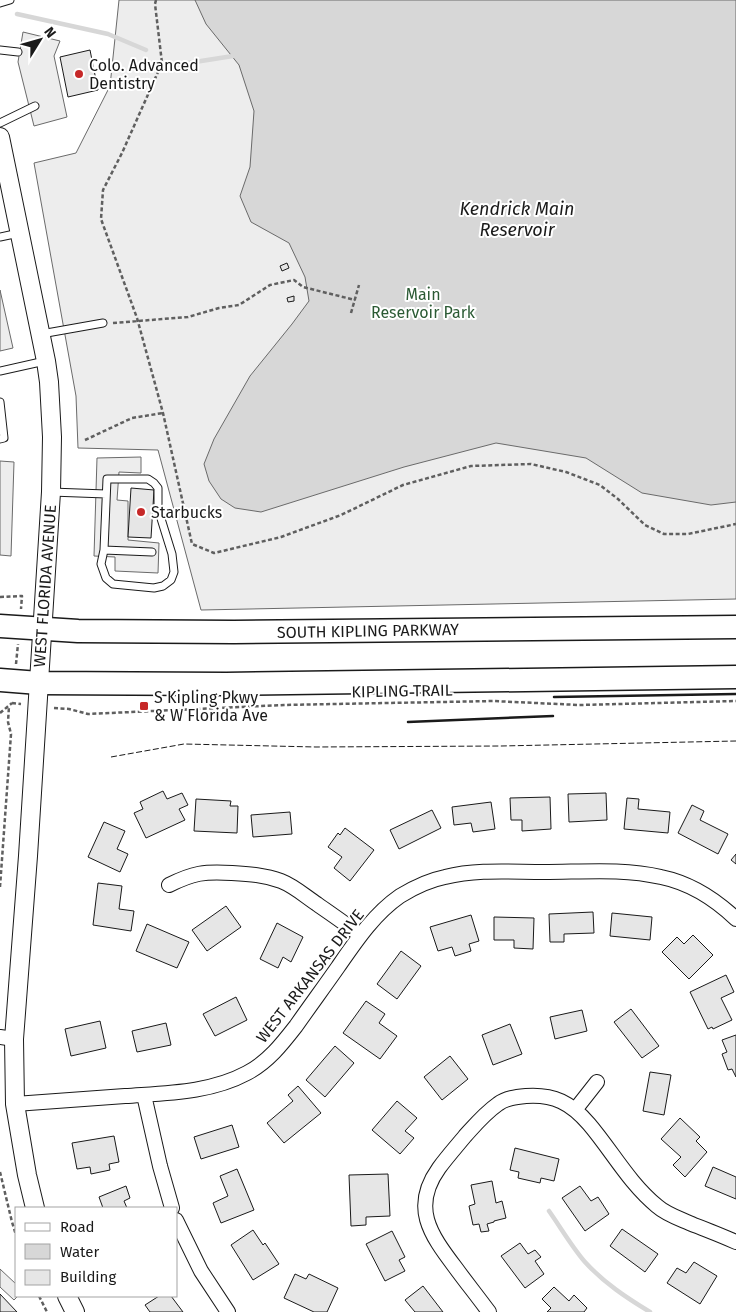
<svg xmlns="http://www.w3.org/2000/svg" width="736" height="1312" font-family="'Fira Sans',sans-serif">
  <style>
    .built { fill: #ededed; stroke: #6a6a6a }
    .water { fill: #d7d7d7; stroke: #6a6a6a }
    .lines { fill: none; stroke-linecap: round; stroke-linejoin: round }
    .stream { stroke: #d7d7d7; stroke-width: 4.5 }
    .building { fill: #e6e6e6; stroke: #1a1a1a }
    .service-casing { stroke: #1a1a1a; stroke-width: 9 }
    .minor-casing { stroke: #1a1a1a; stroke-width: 16 }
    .tertiary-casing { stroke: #1a1a1a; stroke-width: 20 }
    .primary-casing { stroke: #1a1a1a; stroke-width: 25 }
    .path { stroke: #5f5f5f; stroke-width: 2.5; stroke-dasharray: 4 2.5; stroke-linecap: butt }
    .service { stroke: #fff; stroke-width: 7 }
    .minor { stroke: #fff; stroke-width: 14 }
    .tertiary { stroke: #fff; stroke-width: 18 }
    .primary { stroke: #fff; stroke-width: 22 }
    .fence { stroke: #1a1a1a; stroke-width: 1; stroke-dasharray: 6 2.5; stroke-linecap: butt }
    .wall { stroke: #1a1a1a; stroke-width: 2.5 }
    .poi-dot { fill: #c62828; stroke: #fff; stroke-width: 2 }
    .labels { text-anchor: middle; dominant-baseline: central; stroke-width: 4; stroke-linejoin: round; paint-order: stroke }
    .poi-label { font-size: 16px; fill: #1a1a1a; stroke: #fff; text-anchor: start }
    .park-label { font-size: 16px; fill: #2b5a34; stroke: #fff }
    .street-label { font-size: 16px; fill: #1a1a1a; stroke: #fff }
    .water-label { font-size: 18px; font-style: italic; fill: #1a1a1a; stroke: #fff }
  </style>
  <rect width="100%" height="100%" fill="#fff"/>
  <path class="built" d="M119,0H736V599L201,610L158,450L78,448L76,396L34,163L76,153L110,86Z
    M23,32L60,41L54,56L67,117L34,126L18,62Z
    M0,290L13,348L0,351Z
    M141,457V473L119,472L117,500L128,501V540L159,543L158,573L115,571V557L94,556L97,458Z
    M0,461L14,462L11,556L0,555Z
    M0,1269L16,1284V1296H18L14,1300L0,1287Z"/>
  <path class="water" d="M195,0H736V502L711,505L642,493L586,458L496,443L404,467L261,512L235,508L221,499L209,481L204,464L214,439L250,376L292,324L309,301L305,277L289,243L251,222L240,196L250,167L254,111L239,65L206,24Z"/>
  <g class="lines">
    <path class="stream" d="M17,14L108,34L146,50
      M182,64L233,56
      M549,1211C561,1228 572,1247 585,1262C604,1283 627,1298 650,1312"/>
  </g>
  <path class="building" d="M90,50L98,90L68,97L60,57Z
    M287,263L289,268L282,271L280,266Z
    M294,296V301L288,302L287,298Z
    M131,488L154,490L151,538L128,537Z
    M163,791L167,799L182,793L188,805L179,809L185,820L146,838L134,813L143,809L140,802Z
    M606,793L607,820L569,822L568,794Z
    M550,797L551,829L522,831V820H511L510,798Z
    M627,798L639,799L638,809L670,812L668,833L624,829Z
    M196,799L231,801L230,806H238L237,833L194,831Z
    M491,802L495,829L473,832L471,823L454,825L452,807Z
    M692,805L704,811L700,820L728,834L718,854L678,833Z
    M432,810L441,828L399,849L390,830Z
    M290,812L292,834L253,837L251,815Z
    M104,822L125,831L117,849L128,854L120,872L88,857Z
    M345,828L374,850L350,881L334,868L342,857L328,847L338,833L340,835Z
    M736,854V864L731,860Z
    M98,883L122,886L119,909L134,911L131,931L93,925Z
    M226,906L241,927L207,951L192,930Z
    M593,912L594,933L564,934V942H550L549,914Z
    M612,913L652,917L650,940L610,936Z
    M471,915L479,941L469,944L471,951L455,956L452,947L438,951L430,927Z
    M494,917L534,918L533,949L514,948V940H494Z
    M277,923L303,937L291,962L283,957L278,968L260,959Z
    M147,924L189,942L177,968L136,951Z
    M693,935L713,955L689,979L662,952L677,937L684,944Z
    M401,951L421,966L397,999L377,984Z
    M726,975L734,992L721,998L732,1020L713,1029L712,1027L708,1029L690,992Z
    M236,997L247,1020L215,1036L203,1014Z
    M366,1001L385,1014L379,1023L397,1036L380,1059L343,1033Z
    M631,1009L659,1046L642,1058L614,1022Z
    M582,1010L587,1031L555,1039L550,1017Z
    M100,1021L106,1048L71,1056L65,1029Z
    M166,1023L171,1045L137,1052L132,1031Z
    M510,1024L522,1054L493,1065L482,1035Z
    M736,1035V1077L732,1069L728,1070L722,1054L727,1052L722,1040Z
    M335,1046L354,1063L325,1097L306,1080Z
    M450,1056L468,1079L442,1100L424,1077Z
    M650,1072L671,1075L664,1115L643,1111Z
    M298,1086L321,1113L284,1143L267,1123L293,1101L288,1095Z
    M397,1101L417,1118L405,1131L414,1138L400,1154L372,1130Z
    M680,1118L700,1137L696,1141L707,1152L685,1177L673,1165L681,1157L661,1139Z
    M232,1125L239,1147L201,1159L194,1137Z
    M114,1136L119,1162L109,1164L110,1170L91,1174L90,1167L77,1169L72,1143Z
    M515,1148L559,1159L554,1181L541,1178L540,1183L518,1178L519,1172L510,1170Z
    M713,1167L736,1177V1199L705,1186Z
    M237,1169L254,1210L221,1223L213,1203L228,1196L220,1176Z
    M388,1174L390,1216L366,1217V1225L351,1226L349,1175Z
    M492,1181L496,1203L502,1201L506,1218L494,1221V1222L487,1224L489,1231L481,1232L479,1224L473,1225L469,1206L475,1204L471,1185Z
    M126,1186L130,1198L124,1201L127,1208H103L99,1197Z
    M580,1186L591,1201L598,1197L609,1214L585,1231L562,1198Z
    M622,1229L658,1254L645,1272L610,1246Z
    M253,1230L263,1245L265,1243L279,1264L253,1280L231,1245Z
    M392,1231L405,1257L399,1260L405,1271L385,1281L366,1244Z
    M520,1243L528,1254L535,1250L541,1257L535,1261L544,1274L525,1288L501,1256Z
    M694,1262L717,1276L700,1304L667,1283L677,1268L686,1273Z
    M295,1274L306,1279L309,1274L338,1288L327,1312H314L284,1298Z
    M423,1286L443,1312H415L405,1300Z
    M554,1287L569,1301L574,1295L587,1308L584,1312H547L551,1308L542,1299Z
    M0,1294L17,1312H0Z
    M159,1296H171L183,1312H150L145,1305Z"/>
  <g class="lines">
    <defs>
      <path id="service" d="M0,3L10,0
        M0,50L18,52
        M0,123L35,106
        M0,237L19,233
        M41,334L103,323
        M0,371L45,361
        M0,402L4,438L0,439
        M107,479H148L154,483L158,488V509L172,554L174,572L171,580L163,586L154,588L113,584L106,578L101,564L104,550Z
        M51,492L106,494
        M104,550L152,552"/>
      <path id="minor" d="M169,885C193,873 205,871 232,873C249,874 265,875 281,881C294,886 305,896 317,904C331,914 346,924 360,935
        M0,1037L14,1039
        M144,1095L160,1166L172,1208
        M15,1104C52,1101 88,1099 125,1096C166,1093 210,1093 247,1073C268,1062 282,1044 296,1026C310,1006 324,987 338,967C356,941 374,914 400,896C413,888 430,880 445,877C477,869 511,872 544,872C582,872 623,868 661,877C690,883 715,899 736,919
        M575,1110L597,1082
        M176,1220L201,1271L228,1312
        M489,1312C478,1297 466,1282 455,1267C430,1234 411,1207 439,1168C447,1157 456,1147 465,1136C475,1125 485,1113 498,1104C506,1098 516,1097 526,1096C554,1094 571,1103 589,1124C612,1151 629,1183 657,1206C667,1215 681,1219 694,1225C708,1230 722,1236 736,1242"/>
      <path id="tertiary" d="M0,137L46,361L49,382L52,437L51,492L28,856L14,1039L15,1104L27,1175L35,1208
        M67,1296L75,1312"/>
      <path id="primary" d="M0,626L78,631L234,632L736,627
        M0,680L39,683L226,684L736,677"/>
    </defs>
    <use href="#service" class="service-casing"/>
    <use href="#minor" class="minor-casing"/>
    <use href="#tertiary" class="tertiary-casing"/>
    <use href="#primary" class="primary-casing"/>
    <path class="path" d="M156,0L155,4L162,63L122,153L103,190L101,219L137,318L163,413L192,544L214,553L281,537L341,515L403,485L471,466L531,464L566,472L600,485L618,499L645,525L664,534H688L736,524
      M351,313L359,285
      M113,323L188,317L219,308L239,305L270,285L294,280L303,287L355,300
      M85,440L132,418L163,413
      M0,597L22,596L21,609
      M16,664L18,644
      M12,703L21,704
      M54,708L69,709L88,714L284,705L493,701L579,705L736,701
      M0,713L12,703
      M0,887L11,734L8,722L9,706
      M0,1172L12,1222L16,1235
      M39,1296L47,1312"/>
    <use href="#service" class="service"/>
    <use href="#minor" class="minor"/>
    <use href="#tertiary" class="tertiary"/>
    <use href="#primary" class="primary"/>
    <path class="fence" d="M111,757L184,744L316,747L501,746L736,741"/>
    <path class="wall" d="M554,697L736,694
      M408,722L553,716"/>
  </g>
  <g class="poi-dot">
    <circle cx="79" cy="74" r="5"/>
    <circle cx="141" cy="512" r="5"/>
    <rect x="139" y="701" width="10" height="10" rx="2.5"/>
  </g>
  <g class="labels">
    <g class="poi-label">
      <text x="89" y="65">Colo. Advanced<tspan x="89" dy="18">Dentistry</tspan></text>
      <text x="151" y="512">Starbucks</text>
      <text x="154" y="697">S Kipling Pkwy<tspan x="154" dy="18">&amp; W Florida Ave</tspan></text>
    </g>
    <g class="park-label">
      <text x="423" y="294">Main<tspan x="423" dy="18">Reservoir Park</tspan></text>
    </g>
    <g class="street-label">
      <text transform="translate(45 586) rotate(-86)">WEST FLORIDA AVENUE</text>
      <text transform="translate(368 631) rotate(-1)">SOUTH KIPLING PARKWAY</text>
      <text transform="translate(402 691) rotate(-1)">KIPLING TRAIL</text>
      <text transform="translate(310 976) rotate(-52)">WEST ARKANSAS DRIVE</text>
    </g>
    <g class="water-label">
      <text x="517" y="209">Kendrick Main<tspan x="517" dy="21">Reservoir</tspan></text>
    </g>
  </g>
  <rect x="15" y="1207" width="162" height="90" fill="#ffffff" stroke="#a3a3a3"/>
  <rect x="25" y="1223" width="25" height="8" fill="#ffffff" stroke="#a3a3a3"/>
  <text x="60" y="1232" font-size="15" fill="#1a1a1a">Road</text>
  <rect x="25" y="1244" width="25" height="15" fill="#d7d7d7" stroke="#a3a3a3"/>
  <text x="60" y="1257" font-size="15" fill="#1a1a1a">Water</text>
  <rect x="25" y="1270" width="25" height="15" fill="#e6e6e6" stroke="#a3a3a3"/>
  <text x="60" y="1282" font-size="15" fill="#1a1a1a">Building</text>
  <g transform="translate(40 40) rotate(53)" stroke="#ffffff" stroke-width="4" paint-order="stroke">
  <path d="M0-4L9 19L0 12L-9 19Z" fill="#1a1a1a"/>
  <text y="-8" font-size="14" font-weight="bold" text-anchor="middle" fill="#1a1a1a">N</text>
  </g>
</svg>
